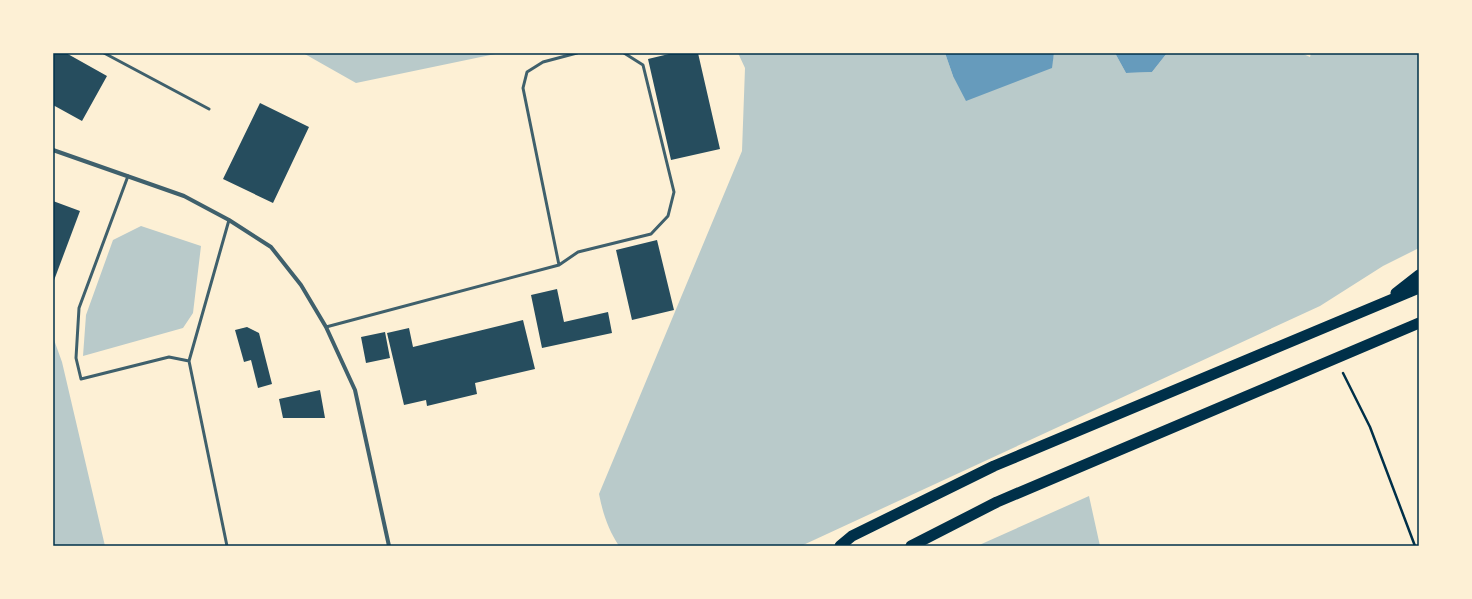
<svg xmlns="http://www.w3.org/2000/svg" width="1472" height="599" font-family="Inter,sans-serif">
  <style>
    .green { fill: #b9caca }
    .water { fill: #669bbc }
    .building { fill: #264d5e }
    .lines { fill: none; stroke-linecap: round; stroke-linejoin: round }
    .path { stroke: #003049; stroke-width: 2.5 }
    .service { stroke: #3f606c; stroke-width: 3 }
    .minor { stroke: #3f606c; stroke-width: 4 }
    .trunk { stroke: #003049; stroke-width: 11 }
    .neatline { fill: none; stroke: #003049; stroke-width: 1.5 }
  </style>
  <rect width="100%" height="100%" fill="#fdf0d5"/>
  <path class="green" d="M303,53H500L356,83Z
    M738,53H945L953,76L1051,68L1054,53H1115L1126,73L1152,72L1167,53H1301L1310,57L1311,53H1419V248L1383,266L1320,306L801,546H619C608,529 603,514 599,494L742,151L745,68Z
    M141,226L201,246L193,313L183,328L83,356L86,315L113,240Z
    M53,337L62,362L105,546H53Z
    M1089,496L1100,546H977Z"/>
  <path class="water" d="M945,53H1054L1052,68L966,101L953,76Z
    M1115,53H1167L1152,72L1126,73Z"/>
  <path class="building" d="M53,53H66L107,76L82,121L53,105Z
    M673,53H698L720,149L671,160L648,59Z
    M260,103L309,127L273,203L223,179Z
    M53,201L80,211L53,283Z
    M657,240L674,310L632,320L616,250Z
    M557,289L564,322L608,312L612,333L542,348L531,295Z
    M523,320L535,369L475,383L477,394L427,406L426,400L404,405L387,333L409,328L413,347Z
    M247,327L259,333L272,384L258,388L251,360L244,362L235,330Z
    M385,332L390,358L366,363L361,337Z
    M320,390L325,418H283L279,399Z"/>
  <g class="lines">
    <path class="path" d="M1343,373L1370,427L1415,546"/>
    <path class="service" d="M104,53L209,109
      M128,176L79,308L76,358L81,379L169,357L189,361
      M559,265L523,88L527,72L543,62L577,53
      M326,327L559,265L578,252L651,234L668,216L674,192L643,65L624,53
      M227,546L189,361L229,220"/>
    <path class="minor" d="M53,150L184,196L229,220L271,247L301,285L326,327L355,390L389,546"/>
    <path class="trunk" d="M1396,293L1419,275
      M840,546L852,536L994,466L1419,288
      M911,546L997,502L1419,323"/>
  </g>
  <rect width="1472" height="599" fill="none" stroke="#fdf0d5" stroke-width="108"/>
  <rect x="54" y="54" width="1364" height="491" class="neatline"/>
</svg>
